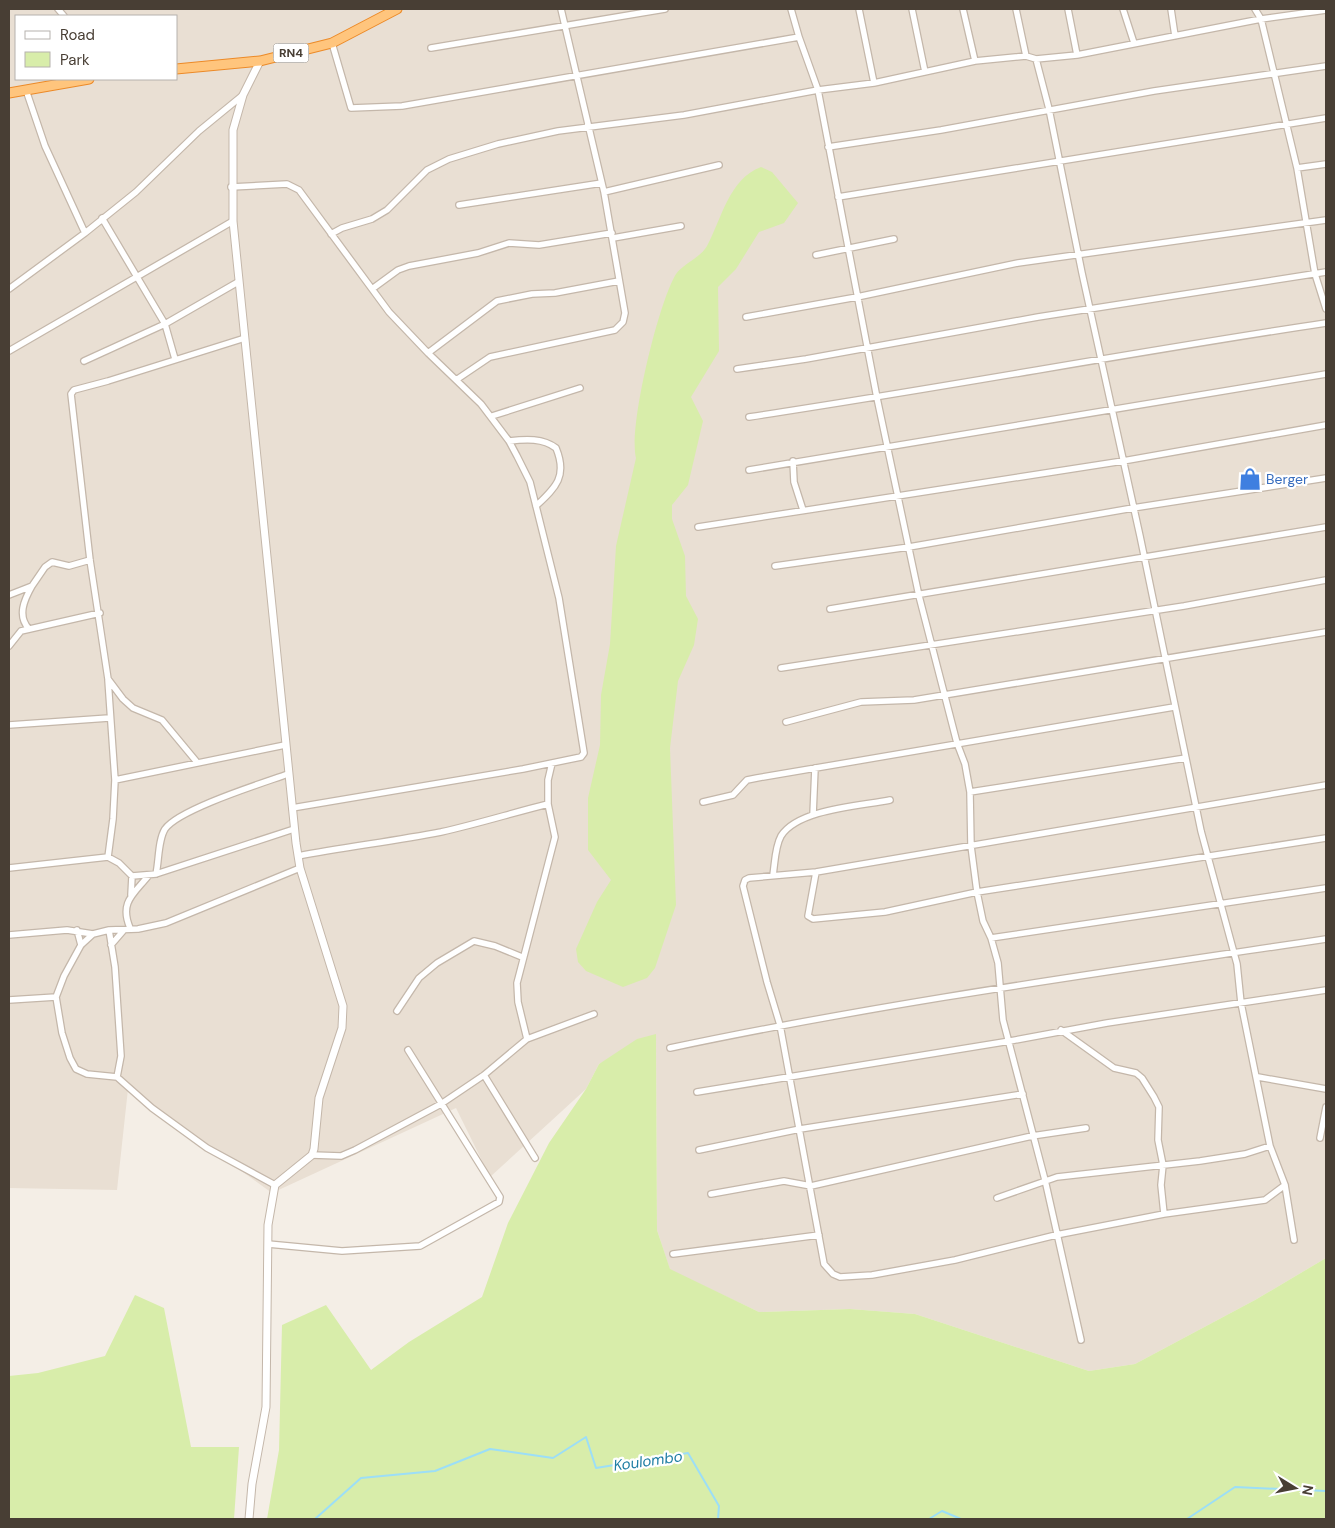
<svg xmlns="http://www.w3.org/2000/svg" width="1335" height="1528" font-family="'DM Sans',sans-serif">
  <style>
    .residential { fill: #e9dfd3; fill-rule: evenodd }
    .green { fill: #d8edaa }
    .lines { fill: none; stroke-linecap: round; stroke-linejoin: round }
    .stream { stroke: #9cdef7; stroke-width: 2 }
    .minor-casing { stroke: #c4b7aa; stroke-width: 8 }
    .tertiary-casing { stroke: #c4b7aa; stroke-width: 9 }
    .trunk-casing { stroke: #ec8a28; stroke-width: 11 }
    .minor { stroke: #fff; stroke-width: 5.5 }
    .tertiary { stroke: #fff; stroke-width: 7 }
    .trunk { stroke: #ffc57d; stroke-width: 9 }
    .labels { text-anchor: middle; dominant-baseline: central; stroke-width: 4.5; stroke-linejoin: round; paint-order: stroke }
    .shield { fill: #fff; stroke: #7f7871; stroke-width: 1 }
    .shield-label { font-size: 12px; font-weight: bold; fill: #483e34 }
    .shop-label { font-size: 14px; fill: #366cbe; stroke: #fff; text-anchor: start }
    .water-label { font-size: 15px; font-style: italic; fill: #207ea4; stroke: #fff }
  </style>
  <rect width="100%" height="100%" fill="#f4eee6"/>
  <path class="residential" d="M9,9H1326V1258L1255,1300L1135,1364L1089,1371L915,1314L850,1309L759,1312L670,1270L657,1230L656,1035L599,1064L586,1089L490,1177L456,1108L272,1193L128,1089L117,1190L9,1188ZM16,16H176V79H16Z"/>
  <path class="green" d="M761,167L772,172L798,203L784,223L759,232L736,269L718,287L719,351L691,397L703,421L688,485L672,505V519L685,556L686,596L698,619L694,645L678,681L670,748L676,905L655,968L647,978L623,987L586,971L578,962L576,949L597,902L611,880L588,850V798L600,745L601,695L610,644L616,546L636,458C628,427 659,301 676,274C684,263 700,258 707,246C722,218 729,179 761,167Z
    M656,1034L657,1230L670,1269L759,1312L850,1309L915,1314L1089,1371L1135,1364L1255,1300L1326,1258V1519H267L279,1450L282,1325L326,1305L371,1370L409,1342L482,1297L508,1223L549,1143L586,1089L599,1064L637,1039Z
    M135,1295L164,1308L191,1447H239L234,1519H9V1376L38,1373L105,1356Z"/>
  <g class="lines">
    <path class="stream" d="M315,1519L361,1478L435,1471L490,1449L553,1458L586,1437L596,1468L688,1453L719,1506L718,1519
      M929,1519L942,1511L961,1519
      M1187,1519L1235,1487L1326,1491"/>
    <defs>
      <path id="minor" d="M58,9L64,16
        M859,9L874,83
        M912,9L925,72
        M963,9L975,61
        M1016,9L1026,56
        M1068,9L1077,55
        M1123,9L1134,43
        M1171,9L1175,36
        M1255,9L1261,19L1297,168L1315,274L1326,309
        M799,37L818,90L877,398L919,596L957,743L965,764L970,792L971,846L977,892L983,921L991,938L998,963L1003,1020L1045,1180L1081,1340
        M332,43L351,108L402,106L799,37L791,9
        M431,48L665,9
        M1036,59L1049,109L1082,273L1140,536L1201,831L1237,964L1241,1003L1270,1146L1285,1185L1294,1240
        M26,90L45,146L85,233
        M828,147L941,130L1154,91L1326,66
        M1297,168L1326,164
        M231,187L287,184L299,190L389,312L428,353L481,404L509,441L517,456L530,482L559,598L584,753L581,757L523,769L292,808
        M604,192L719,165
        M838,197L1326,118
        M459,205L602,183
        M102,218L165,324L175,359
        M331,234L342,228L372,219L387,210L427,170L449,159L498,144L558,131L684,115L818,90L874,83L975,61L1026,56L1036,59L1077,55L1261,19L1326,10
        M613,238L681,226
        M816,255L894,239
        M9,289L85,233L136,192L199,131L243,95
        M372,289L398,270L409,266L478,253L509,243L539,245L612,233
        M746,317L857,297L1018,263L1326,220
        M9,351L233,221
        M428,353L497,301L532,294L555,293L619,281
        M84,361L165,324L238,282
        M737,369L806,359L1038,317L1326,272
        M456,380L490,357L615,330L623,322L625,313L604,192L561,9
        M492,416L580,388
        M749,417C942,388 1133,352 1326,323
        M509,441C526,439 543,438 556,448C568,477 555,488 536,506
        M793,461L794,482L803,510
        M749,470L1326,374
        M698,527L1123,461L1326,425
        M775,566L909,547L1133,508L1326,478
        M9,595L32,586L45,567L52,562L69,566L90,560
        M830,609L1326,527
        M29,629C17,616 24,600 32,586
        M9,646L21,631L100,613
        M781,668L1184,606L1326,580
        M108,680L115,780L113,819L108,857L119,863L132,876L131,895
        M786,722L861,702L914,700L1326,632
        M9,725L109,718
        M196,761L162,720L133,708L123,699L108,679L90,560L71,394L74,390L108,381L245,338
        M115,780L285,745
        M970,792L1186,758
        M703,802L733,795L747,780L757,778L1174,707
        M548,804V780L552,763
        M813,815L815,768
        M298,856C346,847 394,841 441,832C477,824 512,813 548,804L555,837L517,983L518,1002L527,1039
        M9,868L108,857
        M816,872L808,916L813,919L885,912L977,892L1326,838
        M156,874C159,861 158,840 165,829C179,809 263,783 288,774
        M773,875C775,862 775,847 781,836C798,809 860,806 890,800
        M132,876L156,874L294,829
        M130,928C119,902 134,894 149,875
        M77,930L81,945
        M109,930L115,967L121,1056L117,1077
        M9,935L67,930L93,934
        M991,938L1326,888
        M111,945L124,930
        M9,1000L56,997
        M397,1011L419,978L437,963L474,941L495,946L522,957
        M1061,1030L1114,1068L1136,1073L1142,1078L1154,1097L1159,1107L1158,1140L1163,1165L1161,1185L1164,1214
        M670,1048C887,1002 1107,972 1326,939
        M484,1075L535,1158
        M1258,1077L1326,1089
        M697,1092L1010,1041L1107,1023L1326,990
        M1320,1138L1326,1107
        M699,1150L800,1129L1023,1094
        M312,1155L341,1156L355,1150L441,1104L484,1075L527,1039L594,1014
        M275,1185L207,1148L152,1108L117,1077L87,1074L76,1069L70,1058L62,1033L56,997L64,976L81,945L93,934L109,930L138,929L166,923L300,868
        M1285,1185L1265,1200L1164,1214L1056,1235L955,1260L872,1275L840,1277L833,1274L824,1264L780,1025L767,982L743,886L745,880L749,878L816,872L1326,785
        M711,1194L784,1181L811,1186L1032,1136L1086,1128
        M997,1198L1057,1177L1200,1161L1245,1154L1270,1146
        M268,1244L342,1251L420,1246L499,1202L500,1197L408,1050
        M673,1254L819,1235"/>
      <path id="tertiary" d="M249,1519L252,1484L266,1407L268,1225L275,1185L312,1155L314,1149L319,1098L342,1028L343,1006L300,868L296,843L233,221V130L243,95L260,61"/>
      <path id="trunk" d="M176,69L260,61L332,43L397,9
        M9,93L89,79"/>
    </defs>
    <use href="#minor" class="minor-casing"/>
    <use href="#tertiary" class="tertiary-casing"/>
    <use href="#trunk" class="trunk-casing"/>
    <use href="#minor" class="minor"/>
    <use href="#tertiary" class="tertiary"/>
    <use href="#trunk" class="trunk"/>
  </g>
  <defs>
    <symbol id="shop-bare" viewBox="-9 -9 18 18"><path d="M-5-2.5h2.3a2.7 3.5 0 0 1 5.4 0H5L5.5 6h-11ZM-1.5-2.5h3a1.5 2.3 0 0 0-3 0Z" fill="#3f7fe0" stroke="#fff" stroke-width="2.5" paint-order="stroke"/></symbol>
  </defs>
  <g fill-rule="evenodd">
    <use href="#shop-bare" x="1234" y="463" width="32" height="32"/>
  </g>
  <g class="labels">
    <rect class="shield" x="273.5" y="43.5" width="35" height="19" rx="4"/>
    <g class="shield-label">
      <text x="291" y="53">RN4</text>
    </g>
    <g class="shop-label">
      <text x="1266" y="479">Berger</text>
    </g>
    <g class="water-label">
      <text transform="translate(648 1461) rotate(-8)">Koulombo</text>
    </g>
  </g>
  <rect width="1335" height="1528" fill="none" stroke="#483e34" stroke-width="20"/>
  <rect x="15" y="15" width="162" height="65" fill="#ffffff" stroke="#b6b2ae"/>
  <rect x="25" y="31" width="25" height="8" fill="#ffffff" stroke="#b6b2ae"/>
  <text x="60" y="40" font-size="15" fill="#483e34">Road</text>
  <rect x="25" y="52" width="25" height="15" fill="#d8edaa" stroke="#b6b2ae"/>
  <text x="60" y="65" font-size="15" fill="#483e34">Park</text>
  <g transform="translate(1295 1488) rotate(100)" stroke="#ffffff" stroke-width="4" paint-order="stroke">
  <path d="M0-4L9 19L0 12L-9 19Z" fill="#483e34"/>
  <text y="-8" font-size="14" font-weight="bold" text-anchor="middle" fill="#483e34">N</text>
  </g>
</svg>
